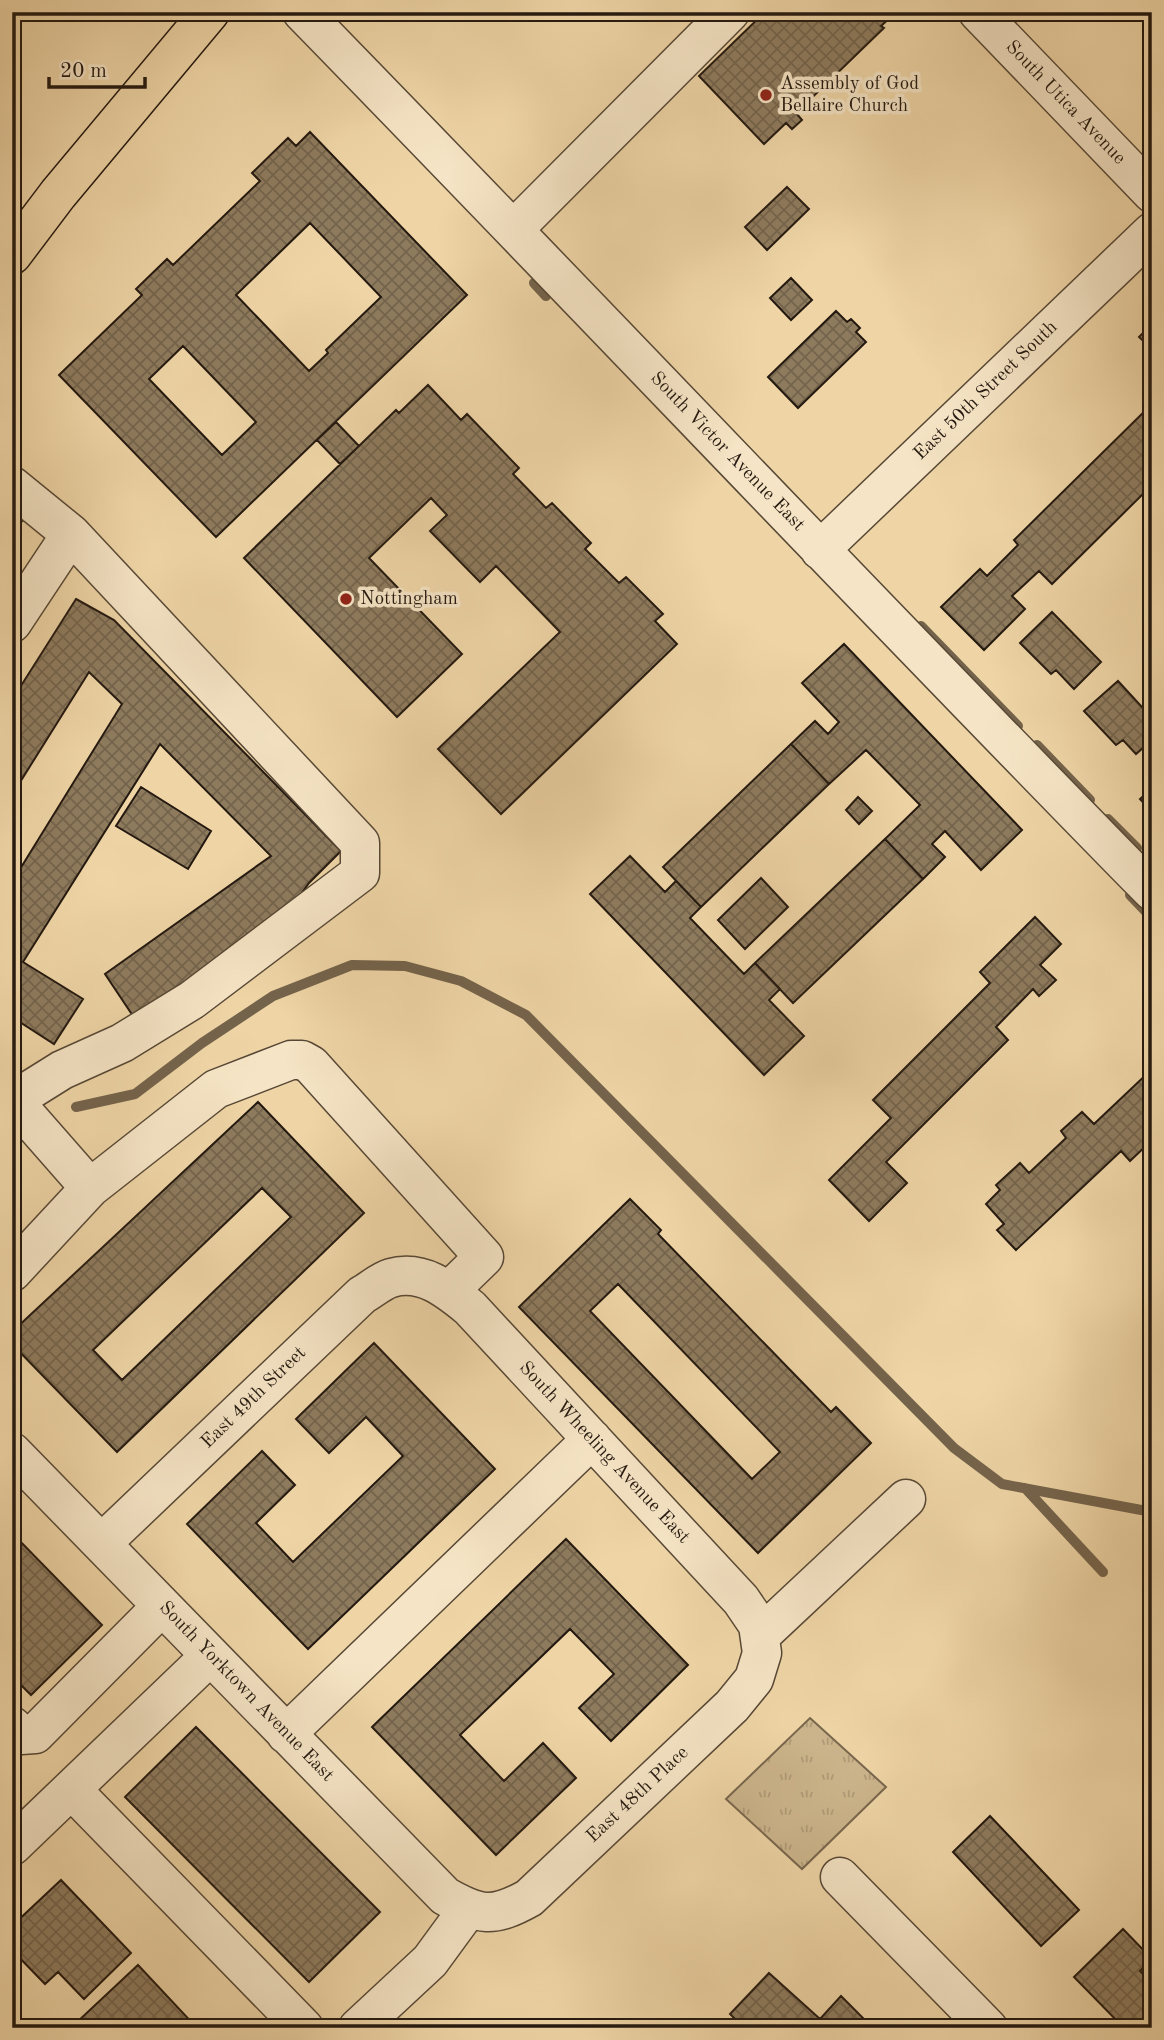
<svg xmlns="http://www.w3.org/2000/svg" width="1164" height="2040" font-family="'Old Standard TT',serif">
  <style>
    .grass { fill: url(#grass-tufts); stroke: #78674e; stroke-width: 2 }
    .lines { fill: none; stroke-linecap: round; stroke-linejoin: round }
    .stream { stroke: #74634b; stroke-width: 10 }
    .building { fill: url(#building-cross-hatch); stroke: #241910; stroke-width: 2; fill-rule: evenodd }
    .minor-casing { stroke: #574836; stroke-width: 41 }
    .major-casing { stroke: #241910; stroke-width: 41 }
    .minor { stroke: #f5e4c5; stroke-width: 38 }
    .major { stroke: #efd5a6; stroke-width: 38 }
    .poi-dot { fill: #8f2418; stroke: #f5e4c5; stroke-width: 2.5 }
    .labels { text-anchor: middle; dominant-baseline: central; stroke-width: 7; stroke-linejoin: round; paint-order: stroke }
    .poi-label { font-size: 19px; fill: #241910; stroke: #f5e4c5; text-anchor: start }
    .street-label { font-size: 19px; fill: #241910; stroke: #f5e4c5 }
  </style>
  <defs>
    <pattern id="grass-tufts" width="24" height="20" patternUnits="userSpaceOnUse" patternTransform="scale(1.75)"><rect width="24" height="20" fill="#ccb58c"/><path d="M3 7l-1-3M5 7V3M7 7l1-3M15 17l-1-3M17 17v-4M19 17l1-3" fill="none" stroke="#af9b78"/></pattern>
    <pattern id="building-cross-hatch" width="8" height="8" patternUnits="userSpaceOnUse" patternTransform="scale(1.75)"><rect width="8" height="8" fill="#8e7b5e"/><path d="M0 0l8 8M0 8l8-8" fill="none" stroke="#74644c"/></pattern>
  </defs>
  <rect width="100%" height="100%" fill="#efd5a6"/>
  <filter id="stains"><feTurbulence type="fractalNoise" baseFrequency=".00286" numOctaves="4"/><feColorMatrix values="0 0 0 0 .2 0 0 0 0 .09 0 0 0 0 .02 0 0 0 .5 -.17"/></filter>
  <radialGradient id="worn" r=".72"><stop offset=".6" stop-color="#630" stop-opacity="0"/><stop offset="1" stop-color="#630" stop-opacity=".3"/></radialGradient>
  <path class="grass" d="M810,1718L886,1787L802,1869L726,1799Z"/>
  <g class="lines">
    <path class="stream" d="M534,283L546,296
      M921,626L1018,726
      M1037,745L1090,800
      M1108,819L1137,848
      M1130,895L1152,918
      M76,1107L135,1094L202,1043L273,996L352,965L405,966L461,981L526,1015L954,1448L1002,1484L1152,1512
      M1025,1488L1103,1572"/>
  </g>
  <path class="building" d="M765,12H886L891,17L881,26L884,28L796,113L802,120L792,129L786,123L764,144L699,76Z
    M310,132L467,295L216,537L59,375L142,295L136,289L167,259L173,265L260,181L252,173L288,138L296,146ZM310,223L381,297L326,350L328,353L309,371L236,295ZM183,346L256,422L222,455L149,379Z
    M787,187L809,209L767,250L745,227Z
    M791,278L812,300L791,320L770,298Z
    M836,311L847,322L851,319L860,328L856,332L866,342L798,408L768,377Z
    M1152,324V349L1139,337Z
    M428,385L461,420L467,414L519,468L513,474L546,508L552,503L591,543L585,549L619,583L626,577L663,614L655,621L677,644L501,814L438,749L560,632L496,566L480,582L430,531L447,515L431,498L369,558L462,654L397,717L244,558L396,410L399,413Z
    M1152,404V485L1052,584L1039,571L1012,596L1025,609L984,650L941,607L980,569L987,576L1018,545L1014,540Z
    M336,422L359,446L340,464L317,440Z
    M12,503L27,513L12,537Z
    M76,599L114,620L341,851L309,883L293,905L135,1019L105,974L271,856L160,744L23,962L83,999L54,1044L12,1017V882L122,704L89,672L12,795V700Z
    M1052,612L1101,662L1074,689L1056,670L1051,674L1020,643Z
    M844,644L1022,830L981,870L945,831L932,844L945,857L923,879L885,839L920,805L866,750L829,784L791,744L815,721L828,734L839,722L802,683Z
    M1118,681L1152,718V740L1136,754L1123,740L1116,745L1084,711Z
    M791,744L829,784L701,907L663,867Z
    M141,787L211,831L188,869L116,826Z
    M1152,788V812L1140,799Z
    M858,797L872,811L859,824L846,810Z
    M885,839L923,879L793,1003L755,963Z
    M630,856L665,892L676,881L701,907L690,918L744,974L755,963L780,989L769,1000L804,1036L764,1075L590,894Z
    M761,878L788,907L745,949L718,920Z
    M1035,917L1061,944L1040,965L1056,980L1039,996L1033,989L996,1027L1008,1040L886,1162L907,1183L869,1221L829,1180L891,1118L873,1100L990,983L980,972Z
    M1152,1069V1140L1130,1161L1121,1151L1016,1250L997,1230L1004,1224L986,1204L1000,1190L996,1185L1020,1163L1029,1173L1066,1138L1061,1131L1082,1112L1094,1124Z
    M258,1102L364,1213L117,1452L12,1344V1332ZM262,1188L291,1217L122,1380L93,1350Z
    M630,1199L661,1230L658,1234L831,1412L836,1407L871,1443L758,1553L519,1307ZM618,1284L780,1452L752,1479L590,1311Z
    M374,1343L495,1469L308,1649L187,1524L262,1451L295,1485L256,1523L293,1562L403,1456L366,1417L329,1453L296,1419Z
    M12,1533L102,1625L31,1695L12,1676Z
    M566,1539L688,1665L611,1741L579,1708L614,1674L570,1629L460,1735L504,1781L543,1743L576,1778L496,1855L372,1727Z
    M196,1727L380,1912L309,1982L125,1797Z
    M990,1816L1079,1910L1041,1946L953,1852Z
    M61,1880L131,1953L84,1999L58,1972L45,1984L12,1950V1926Z
    M1123,1929L1152,1959L1140,1971L1152,1983V2028H1124L1074,1977Z
    M138,1965L197,2028H82L77,2022Z
    M769,1973L820,2019L841,1996L869,2024L866,2028H744L730,2014Z"/>
  <g class="lines">
    <defs>
      <path id="minor" d="M302,12C587,304 866,600 1152,891
        M978,12L1152,193
        M514,229L730,12
        M12,486L71,534L12,623
        M820,550L1152,232
        M12,1099L90,1188L12,1272
        M14,1100L62,1070L122,1043L192,1000L360,873V843L71,534
        M90,1188L216,1089L291,1060H302L311,1065L484,1257L449,1291
        M12,1452L445,1896C480,1916 493,1918 529,1898L732,1706L754,1679L762,1653L758,1625L741,1600L470,1308C447,1289 422,1269 391,1278C381,1281 371,1290 362,1295L102,1543
        M760,1636L906,1499
        M12,1726L21,1735L35,1734L162,1606
        M286,1734L592,1439
        M72,1790L304,2028
        M12,1846L210,1656
        M840,1877L988,2028
        M358,2028L430,1961L468,1909"/>
      <path id="major" d="M12,255L58,194L210,12"/>
    </defs>
    <use href="#minor" class="minor-casing"/>
    <use href="#major" class="major-casing"/>
    <use href="#minor" class="minor"/>
    <use href="#major" class="major"/>
  </g>
  <g class="poi-dot">
    <circle cx="766" cy="95" r="7"/>
    <circle cx="346" cy="599" r="7"/>
  </g>
  <g class="labels">
    <g class="poi-label">
      <text x="780" y="84">Assembly of God<tspan x="780" dy="22">Bellaire Church</tspan></text>
      <text x="360" y="599">Nottingham</text>
    </g>
    <g class="street-label">
      <text transform="translate(1065 103) rotate(46)">South Utica Avenue</text>
      <text transform="translate(986 391) rotate(-44)">East 50th Street South</text>
      <text transform="translate(727 452) rotate(46)">South Victor Avenue East</text>
      <text transform="translate(254 1398) rotate(-44)">East 49th Street</text>
      <text transform="translate(604 1453) rotate(47)">South Wheeling Avenue East</text>
      <text transform="translate(246 1692) rotate(46)">South Yorktown Avenue East</text>
      <text transform="translate(638 1795) rotate(-43)">East 48th Place</text>
    </g>
  </g>
  <rect width="1164" height="2040" fill="none" stroke="#efd5a6" stroke-width="42"/>
  <rect x="14" y="14" width="1136" height="2012" fill="none" stroke="#241910" stroke-width="3.5"/>
  <rect x="21" y="21" width="1122" height="1998" fill="none" stroke="#241910" stroke-width="2"/>
  <path d="M49 77v10h96v-10" fill="none" stroke="#241910" stroke-width="3.5"/>
  <text x="60" y="77" font-size="21" fill="#241910" stroke="#f5e4c5" stroke-width="5" paint-order="stroke">20 m</text>
  <rect width="100%" height="100%" filter="url(#stains)"/>
  <rect width="100%" height="100%" fill="url(#worn)"/>
</svg>
